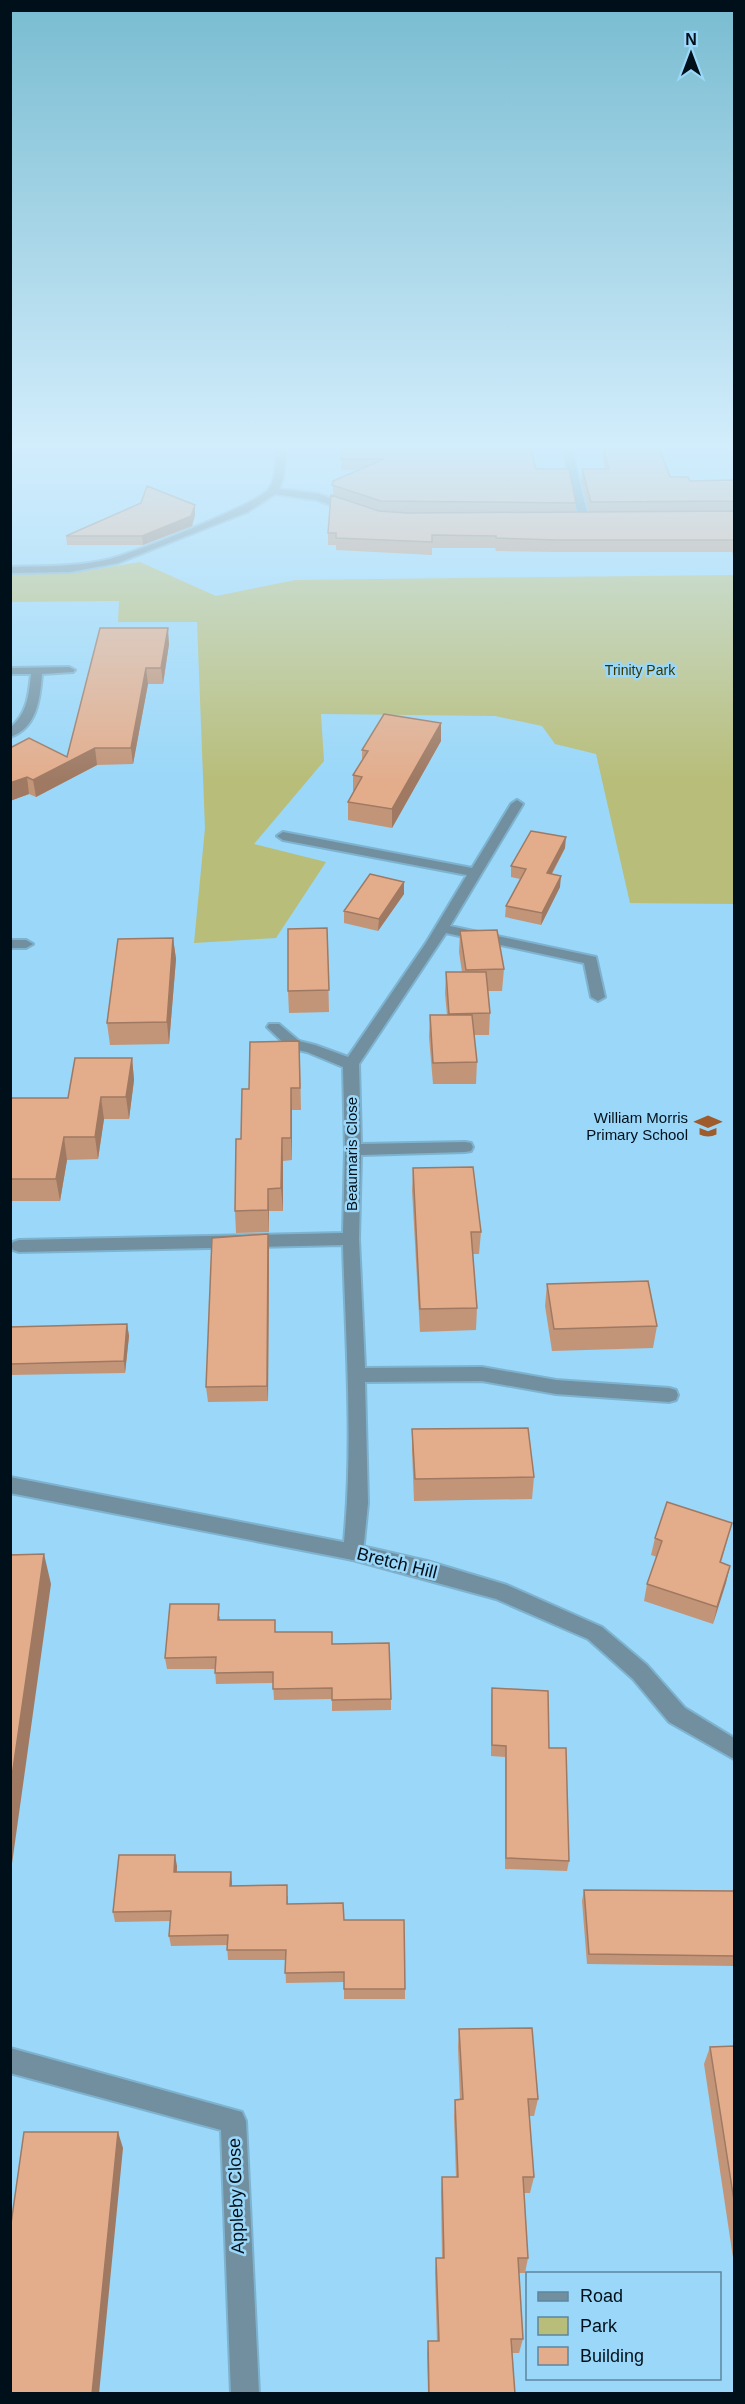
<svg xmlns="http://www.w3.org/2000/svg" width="745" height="2404" font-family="Helvetica,sans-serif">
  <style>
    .green { fill: #b8bd79 }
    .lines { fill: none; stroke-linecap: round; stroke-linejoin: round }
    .minor-casing { stroke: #7eb3d0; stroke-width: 4 }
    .tertiary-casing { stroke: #7eb3d0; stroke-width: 4 }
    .minor { fill: #718f9f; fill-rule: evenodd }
    .tertiary { fill: #718f9f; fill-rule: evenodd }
    .wall { fill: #c39578 }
    .shaded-wall { fill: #9f7962 }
    .building { fill: #e3ad8c; stroke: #9f7962; stroke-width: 1.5 }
    .labels { text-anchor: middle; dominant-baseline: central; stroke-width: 5; stroke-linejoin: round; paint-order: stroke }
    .far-park-label { font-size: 14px; fill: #353800; stroke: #9ad7f8 }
    .poi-label { font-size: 15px; fill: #00101b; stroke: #9ad7f8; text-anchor: end }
    .street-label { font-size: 15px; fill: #00101b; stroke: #9ad7f8 }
    .near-street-label { font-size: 18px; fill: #00101b; stroke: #9ad7f8 }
  </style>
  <rect width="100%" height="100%" fill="#9ad7f8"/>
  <path class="green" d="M140,562L216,596L295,580L734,575V904L630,903L596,754L555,744L542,726L495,716L321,714L324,761L254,844L326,862L276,938L194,943L205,828L197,622H118L119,601L11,602L10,573L78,572Z"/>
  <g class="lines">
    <defs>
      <path id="minor" d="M278,445H286L283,478L279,489L319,494L353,507V511H347L317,500L275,494L247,512L118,563L70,572L10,573V567C44,566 78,567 110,559C135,552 257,505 269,489C277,478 276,458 278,445Z
        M562,445H570L589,520L587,522L579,520Z
        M69,667L75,670L73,672L42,674C40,699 37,728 10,737V728C27,714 29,695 31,674H10V668Z
        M517,800L523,804L450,926L596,957L605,997L598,1001L591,997L584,963L446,933L359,1064L361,1144L465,1142L471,1143L473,1147L471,1151L465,1152L361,1155L359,1239L365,1368L482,1367L556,1380L669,1388L676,1390L678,1395L676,1400L669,1402L556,1394L482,1381L365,1382L368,1503L363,1552L360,1558L353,1560L346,1558L343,1552C354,1450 346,1348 343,1245L19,1252L13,1250L11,1246L13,1242L19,1240L343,1233L345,1150L343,1067L307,1052L289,1048L267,1027L269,1024H279L299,1041L315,1045L348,1057L426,943L467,875L283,840L277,836L283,832L472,868L511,804Z
        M10,940H26L33,944L26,948H10Z
        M10,2048L242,2112L246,2121L259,2394H231L221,2130L10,2073Z"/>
      <path id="tertiary" d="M10,1477L353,1544L427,1561L507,1585L602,1627L647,1665L685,1708L734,1738V1759L669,1722L633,1679L588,1639L496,1599L353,1560L10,1493Z"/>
    </defs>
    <use href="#minor" class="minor-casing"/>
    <use href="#tertiary" class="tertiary-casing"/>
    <use href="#minor" class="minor"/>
    <use href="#tertiary" class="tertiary"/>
  </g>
  <path class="wall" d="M342,445L536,469L576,503L575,512H589L581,481L582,469H605L602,455L603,445L670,477L690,481L735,480V561L732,552H555L496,551L495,548H432V555L336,550V545H328V533L333,495V481L358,470H341Z
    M141,503L195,505V515L192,526L143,545H67L66,536Z
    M169,644L163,684H148L133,764L97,765L36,797L29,794L10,801V748L67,757Z
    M441,723V741L392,828L348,820V802L353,792V775L362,761V750Z
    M565,848L552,874L560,887L541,925L505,917L506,906L520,879L511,877V866Z
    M404,882V894L378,931L344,923V911Z
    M327,928L329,1012L289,1013L288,991Z
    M460,931L504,969L502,991H488L490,1013L489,1035H474L477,1062L476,1084H433L429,1037L430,1015H447L445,994L446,972H462L459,952Z
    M173,938L176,959L169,1044L110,1045L107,1023Z
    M132,1058L134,1080L129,1119H104L98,1159L67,1160L60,1201H10V1098H68Z
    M300,1063L301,1110H292V1160L283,1161V1211H269V1232L236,1233L235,1211L241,1139Z
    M413,1168L481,1232L479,1254H473L477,1308L476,1330L420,1332L412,1190Z
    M269,1249L268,1401L208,1402L206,1387Z
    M547,1284L657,1326L653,1348L552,1351L545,1306Z
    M127,1324L129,1336L125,1373L10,1375V1327Z
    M412,1429L534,1477L532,1499L414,1501L412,1451Z
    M732,1523L721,1563L730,1566L713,1624L644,1601L647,1584L657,1557L651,1555L655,1538Z
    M220,1616V1620L333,1644L391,1699V1710L332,1711V1699L274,1700L273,1683L216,1684L215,1669H167L165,1658Z
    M492,1688L549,1748L569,1861L567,1871L505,1869V1757L491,1756V1699Z
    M177,1866V1872L232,1882V1886L288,1896V1904L344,1920L405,1989V1999H344V1982L286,1983L285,1960H228L227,1945L171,1946L169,1936L170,1921L115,1922L113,1912Z
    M584,1890L735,1891V1966L587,1964L582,1901Z
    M459,2029L538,2099L534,2116H529L534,2177L530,2193H524L528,2258L525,2273H519L523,2339L519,2353H512L515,2394H428L427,2354L428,2341H437L435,2273L436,2258H442L441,2193L442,2177H456L454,2117L455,2100H460L458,2047Z
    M735,2046V2271L704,2064L710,2047Z"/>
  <path class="shaded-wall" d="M195,505V515L192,526L143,545L142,536Z
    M168,628L169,644L163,684L161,668Z
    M146,668L148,684L133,764L131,748Z
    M441,723V741L392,828V809Z
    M95,748L97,765L36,797L33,780Z
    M27,777L29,794L10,801V783Z
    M566,837L565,848L546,884L547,873Z
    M561,876L560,887L541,925L542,913Z
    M404,882V894L378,931L379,919Z
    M173,938L176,959L169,1044L167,1022Z
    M132,1058L134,1080L129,1119L126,1097Z
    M291,1088L292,1110V1160L291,1138Z
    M101,1097L104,1119L98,1159L95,1137Z
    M64,1137L67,1160L60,1201L56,1179Z
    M282,1138L283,1161V1211L281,1188Z
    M268,1189L269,1211V1232L268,1210Z
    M268,1234L269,1249L268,1401L267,1386Z
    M127,1324L129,1336L125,1373L124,1361Z
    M44,1554L51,1584L10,1878V1790Z
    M730,1566L726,1583L713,1624L717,1607Z
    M175,1855L177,1866L176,1882L174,1872Z
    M231,1872L232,1882L231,1897L230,1886Z
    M118,2132L123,2148L99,2394H92Z"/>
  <path class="building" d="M342,445H530L536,469H569L576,503L381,501L332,485L333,481L384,459H341Z
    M603,445H658L670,477H688L690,481L735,480V501L591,502L582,469H609Z
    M147,486L195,505L191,516L142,536H66L141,503Z
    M331,495L379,511L407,513L735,511V542L734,540H556L496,538V536L432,535V542L336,538V533H328Z
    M100,628H168L161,668H146L131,748H95L33,780L27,777L10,783V748L29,738L67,757Z
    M384,714L441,723L392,809L348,802L362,777L353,775L368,751L362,750Z
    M531,831L566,837L547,873L561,876L542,913L506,906L526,869L511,866Z
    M370,874L404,882L379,919L344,911Z
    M327,928L329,990L288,991V929Z
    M497,930L504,969L466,970L460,931Z
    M173,938L167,1022L107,1023L118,939Z
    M446,972H486L490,1013L449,1014Z
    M430,1015H472L477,1062L433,1063Z
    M299,1041L300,1088H291V1138H282L281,1188L268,1189V1210L235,1211L236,1139H241L242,1089H249L250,1042Z
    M75,1058H132L126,1097H101L95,1137H64L56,1179H10V1098H68Z
    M473,1167L481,1232H471L477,1308L420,1309L413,1168Z
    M268,1234L267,1386L206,1387L212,1238Z
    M648,1281L657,1326L554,1329L547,1284Z
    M127,1324L124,1361L10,1364V1327Z
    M528,1428L534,1477L415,1479L412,1429Z
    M667,1502L732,1523L720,1562L730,1566L717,1607L647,1584L662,1541L655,1538Z
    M44,1554L10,1790V1555Z
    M170,1604H219L218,1620H275V1632H332V1644L389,1643L391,1699L332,1700V1688L273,1689V1672L215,1673L216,1657L165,1658Z
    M492,1688L548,1691L549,1748H566L569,1861L506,1858V1746L492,1745Z
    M119,1855H175L174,1872H231L230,1886L287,1885V1904L343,1903L344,1920H404L405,1989H344V1972L285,1973L286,1950H227L228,1935L169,1936L171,1911L113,1912Z
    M584,1890L735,1891V1956L589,1954Z
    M532,2028L538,2099H528L534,2177H523L528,2258H518L523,2339H511L515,2394H429L428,2341H439L436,2258H444L442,2177H458L455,2100L463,2099L459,2029Z
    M735,2046V2207L710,2047Z
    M24,2132H118L92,2394H10V2231Z"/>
  <linearGradient id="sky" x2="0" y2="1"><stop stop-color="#79bcd1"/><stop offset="0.57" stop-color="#d2edfc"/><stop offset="1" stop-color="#d2edfc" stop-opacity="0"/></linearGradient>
  <rect width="745" height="781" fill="url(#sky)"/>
  <defs>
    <symbol id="school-bare" viewBox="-9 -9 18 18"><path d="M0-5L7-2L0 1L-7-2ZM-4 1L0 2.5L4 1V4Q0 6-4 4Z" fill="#a05b2d" stroke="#9ad7f8" stroke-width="2.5" paint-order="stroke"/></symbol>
  </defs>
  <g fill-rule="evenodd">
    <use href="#school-bare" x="689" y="1107" width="38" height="38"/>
  </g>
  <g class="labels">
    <g class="far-park-label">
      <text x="640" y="670">Trinity Park</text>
    </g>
    <g class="poi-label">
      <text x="688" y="1117">William Morris<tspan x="688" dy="17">Primary School</tspan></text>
    </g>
    <g class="street-label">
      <text transform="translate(351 1154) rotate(-90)">Beaumaris Close</text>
    </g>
    <g class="near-street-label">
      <text transform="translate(397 1563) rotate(14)">Bretch Hill</text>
      <text transform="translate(236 2196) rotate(-92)">Appleby Close</text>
    </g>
  </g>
  <rect width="745" height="2404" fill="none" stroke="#00101b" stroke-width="24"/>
  <rect x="526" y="2272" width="195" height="108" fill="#9ad7f8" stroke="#5c87a0" stroke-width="1.5"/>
  <rect x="538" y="2292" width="30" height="9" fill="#718f9f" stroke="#5c87a0" stroke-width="1.5"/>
  <text x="580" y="2302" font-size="18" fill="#00101b">Road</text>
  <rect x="538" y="2317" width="30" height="18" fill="#b8bd79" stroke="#5c87a0" stroke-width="1.5"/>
  <text x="580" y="2332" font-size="18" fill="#00101b">Park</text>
  <rect x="538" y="2347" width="30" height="18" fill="#e3ad8c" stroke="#5c87a0" stroke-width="1.5"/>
  <text x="580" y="2362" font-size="18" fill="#00101b">Building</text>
  <g transform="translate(691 54)" stroke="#9ad7f8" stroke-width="4.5" paint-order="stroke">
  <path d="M0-4.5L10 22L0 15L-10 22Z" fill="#00101b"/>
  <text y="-9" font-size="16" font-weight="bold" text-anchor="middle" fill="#00101b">N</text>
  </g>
</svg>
